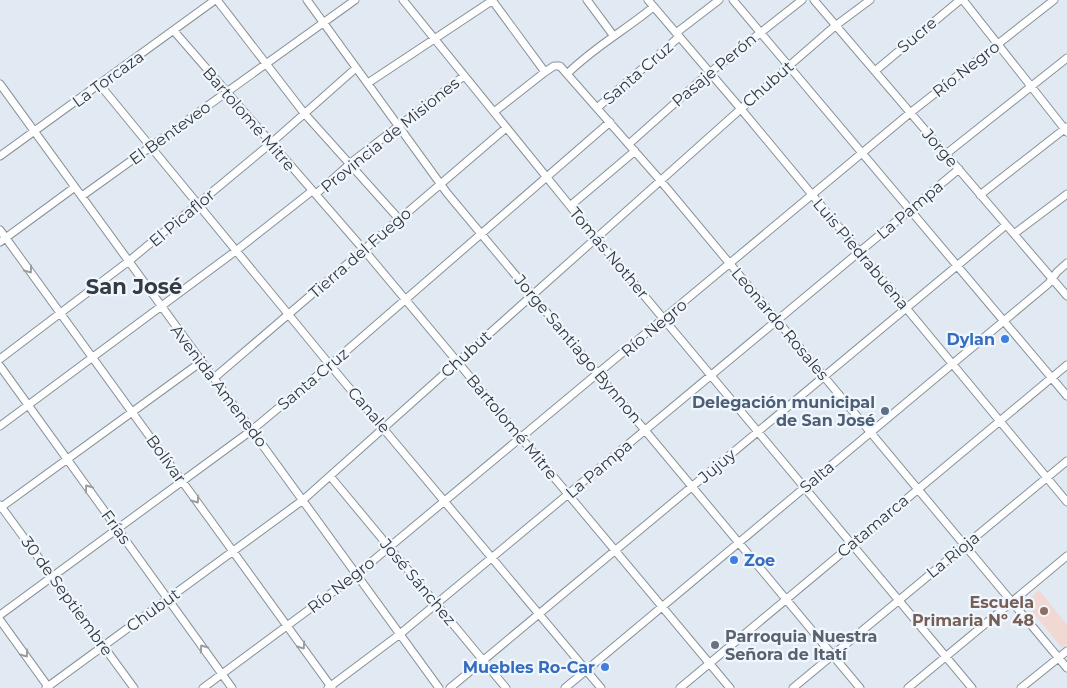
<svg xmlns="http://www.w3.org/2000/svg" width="1067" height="688" font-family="Montserrat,sans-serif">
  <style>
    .education { fill: #f2d8d2 }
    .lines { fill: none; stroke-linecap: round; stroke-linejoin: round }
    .minor-casing { stroke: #899198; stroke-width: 9 }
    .minor { stroke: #fff; stroke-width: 7 }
    .oneway { stroke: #9a9c9d }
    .shop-dot { fill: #3f7fe0; stroke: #f0f7fe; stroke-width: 2 }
    .service-dot { fill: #5c6f8a; stroke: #f0f7fe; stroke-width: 2 }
    .education-dot { fill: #8d6e63; stroke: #f0f7fe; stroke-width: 2 }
    .worship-dot { fill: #6b7280; stroke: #f0f7fe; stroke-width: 2 }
    .labels { text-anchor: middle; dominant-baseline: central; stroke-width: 4.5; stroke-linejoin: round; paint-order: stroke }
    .street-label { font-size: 16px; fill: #34383b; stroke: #f0f7fe }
    .shop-label { font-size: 16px; font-weight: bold; fill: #366cbe; stroke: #f0f7fe; text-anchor: end }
    .service-label { font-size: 16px; font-weight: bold; fill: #4e5e75; stroke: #f0f7fe; text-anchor: end }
    .education-label { font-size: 16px; font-weight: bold; fill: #785e54; stroke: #f0f7fe; text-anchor: end }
    .worship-label { font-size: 16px; font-weight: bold; fill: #5b616d; stroke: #f0f7fe; text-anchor: start }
    .district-label { font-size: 21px; font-weight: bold; fill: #343b41; stroke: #f0f7fe }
  </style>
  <rect width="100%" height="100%" fill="#e1eaf2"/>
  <path class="education" d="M1039,590L1067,625V644L1062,648L1025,603Z"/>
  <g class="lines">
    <defs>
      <path id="minor" d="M217,0L304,113L399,219
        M307,0L447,193L860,688
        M403,0L596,238L972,688
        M492,0L545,72
        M587,0L613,35
        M648,0L741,109L1067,502
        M733,0L1067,396
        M814,0L1067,296
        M963,0L1067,132
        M174,31L364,250L730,688
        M676,33L719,0
        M875,71L960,0
        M567,74C593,48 624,31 652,8
        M368,83L493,0
        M0,84L439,688
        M100,85L330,365L601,688
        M597,108L679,37
        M494,112L545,72L554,66H560L660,180L1067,668
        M629,144L703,78L802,0
        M946,154L1067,58
        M0,156L215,0
        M316,194L353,161L464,76
        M980,195L1067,127
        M82,196L355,0
        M570,206L635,151
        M0,230L332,688
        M1014,234L1067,194
        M0,242L75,187
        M0,359L129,261L270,144L356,68
        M0,366L232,688
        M214,378L506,128
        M0,426L237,250L312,191
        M330,476L506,688
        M0,505L134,688
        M0,508L201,362
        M0,615L252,430L330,365L610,122
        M0,620L49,688
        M46,688L303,500L790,65L835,26L870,0
        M203,688L357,574L910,113L1054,0
        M328,688L400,634L959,169
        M450,688L1006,225
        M565,688L1048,284L1057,272L1067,263
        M680,688L1067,365
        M793,688L1067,461
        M908,688L1067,556
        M1021,688L1067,651"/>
    </defs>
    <use href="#minor" class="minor-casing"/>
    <use href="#minor" class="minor"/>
  </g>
  <defs><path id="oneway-chevron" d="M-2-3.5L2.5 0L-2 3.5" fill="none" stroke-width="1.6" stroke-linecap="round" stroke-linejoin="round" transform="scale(1.25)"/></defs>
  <g class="oneway">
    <use href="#oneway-chevron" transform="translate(29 270) rotate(54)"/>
    <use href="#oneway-chevron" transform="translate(88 488) rotate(-126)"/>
    <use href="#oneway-chevron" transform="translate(196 500) rotate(54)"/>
    <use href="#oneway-chevron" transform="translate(302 646) rotate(55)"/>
    <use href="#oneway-chevron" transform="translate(203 648) rotate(-125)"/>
    <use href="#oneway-chevron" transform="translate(25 654) rotate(54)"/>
  </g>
  <g class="shop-dot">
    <circle cx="1005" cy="339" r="5"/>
    <circle cx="734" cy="560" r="5"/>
    <circle cx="605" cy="667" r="5"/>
  </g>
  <circle class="service-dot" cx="885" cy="411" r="5"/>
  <circle class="education-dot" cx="1044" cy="611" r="5"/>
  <circle class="worship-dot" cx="715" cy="645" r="5"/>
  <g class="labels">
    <g class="street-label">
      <text transform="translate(917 35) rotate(-40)">Sucre</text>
      <text transform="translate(966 69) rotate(-38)">Río Negro</text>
      <text transform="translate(714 70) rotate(-40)">Pasaje Perón</text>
      <text transform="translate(638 73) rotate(-41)">Santa Cruz</text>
      <text transform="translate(108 79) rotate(-36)">La Torcaza</text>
      <text transform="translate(768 84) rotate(-41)">Chubut</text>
      <text transform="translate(249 119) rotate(49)">Bartolomé Mitre</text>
      <text transform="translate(170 133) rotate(-36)">El Benteveo</text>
      <text transform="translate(390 135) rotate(-39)">Provincia de Misiones</text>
      <text transform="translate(940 148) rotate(49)">Jorge</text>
      <text transform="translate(910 210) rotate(-40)">La Pampa</text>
      <text transform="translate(182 218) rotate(-40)">El Picaflor</text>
      <text transform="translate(360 253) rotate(-41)">Tierra del Fuego</text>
      <text transform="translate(609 253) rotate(50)">Tomás Nother</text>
      <text transform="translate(861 254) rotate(50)">Luis Piedrabuena</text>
      <text transform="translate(780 324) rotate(50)">Leonardo Rosales</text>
      <text transform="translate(654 328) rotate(-40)">Río Negro</text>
      <text transform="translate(578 349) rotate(50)">Jorge Santiago Bynnon</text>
      <text transform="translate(466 354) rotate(-42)">Chubut</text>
      <text transform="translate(313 379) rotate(-40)">Santa Cruz</text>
      <text transform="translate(219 386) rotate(53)">Avenida Amenedo</text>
      <text transform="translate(369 410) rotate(49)">Canale</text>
      <text transform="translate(512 427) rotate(50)">Bartolomé Mitre</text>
      <text transform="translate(166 459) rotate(54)">Bolívar</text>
      <text transform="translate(717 466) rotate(-40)">Jujuy</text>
      <text transform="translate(599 469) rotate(-40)">La Pampa</text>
      <text transform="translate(817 477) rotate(-40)">Salta</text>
      <text transform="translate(873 526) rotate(-40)">Catamarca</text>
      <text transform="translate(116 527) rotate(54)">Frías</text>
      <text transform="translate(953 555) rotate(-39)">La Rioja</text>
      <text transform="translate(418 582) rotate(50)">José Sánchez</text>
      <text transform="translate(341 585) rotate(-38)">Río Negro</text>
      <text transform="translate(67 596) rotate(54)">30 de Septiembre</text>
      <text transform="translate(153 610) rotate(-36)">Chubut</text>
    </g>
    <g class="shop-label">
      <text x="995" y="339">Dylan</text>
      <text x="744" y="560" text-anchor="start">Zoe</text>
      <text x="595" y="667">Muebles Ro-Car</text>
    </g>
    <g class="service-label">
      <text x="875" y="402">Delegación municipal<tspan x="875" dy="18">de San José</tspan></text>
    </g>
    <g class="education-label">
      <text x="1034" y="602">Escuela<tspan x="1034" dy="18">Primaria Nº 48</tspan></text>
    </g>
    <g class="worship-label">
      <text x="725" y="636">Parroquia Nuestra<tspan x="725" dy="18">Señora de Itatí</tspan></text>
    </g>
    <g class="district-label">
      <text x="134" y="286">San José</text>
    </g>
  </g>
</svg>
